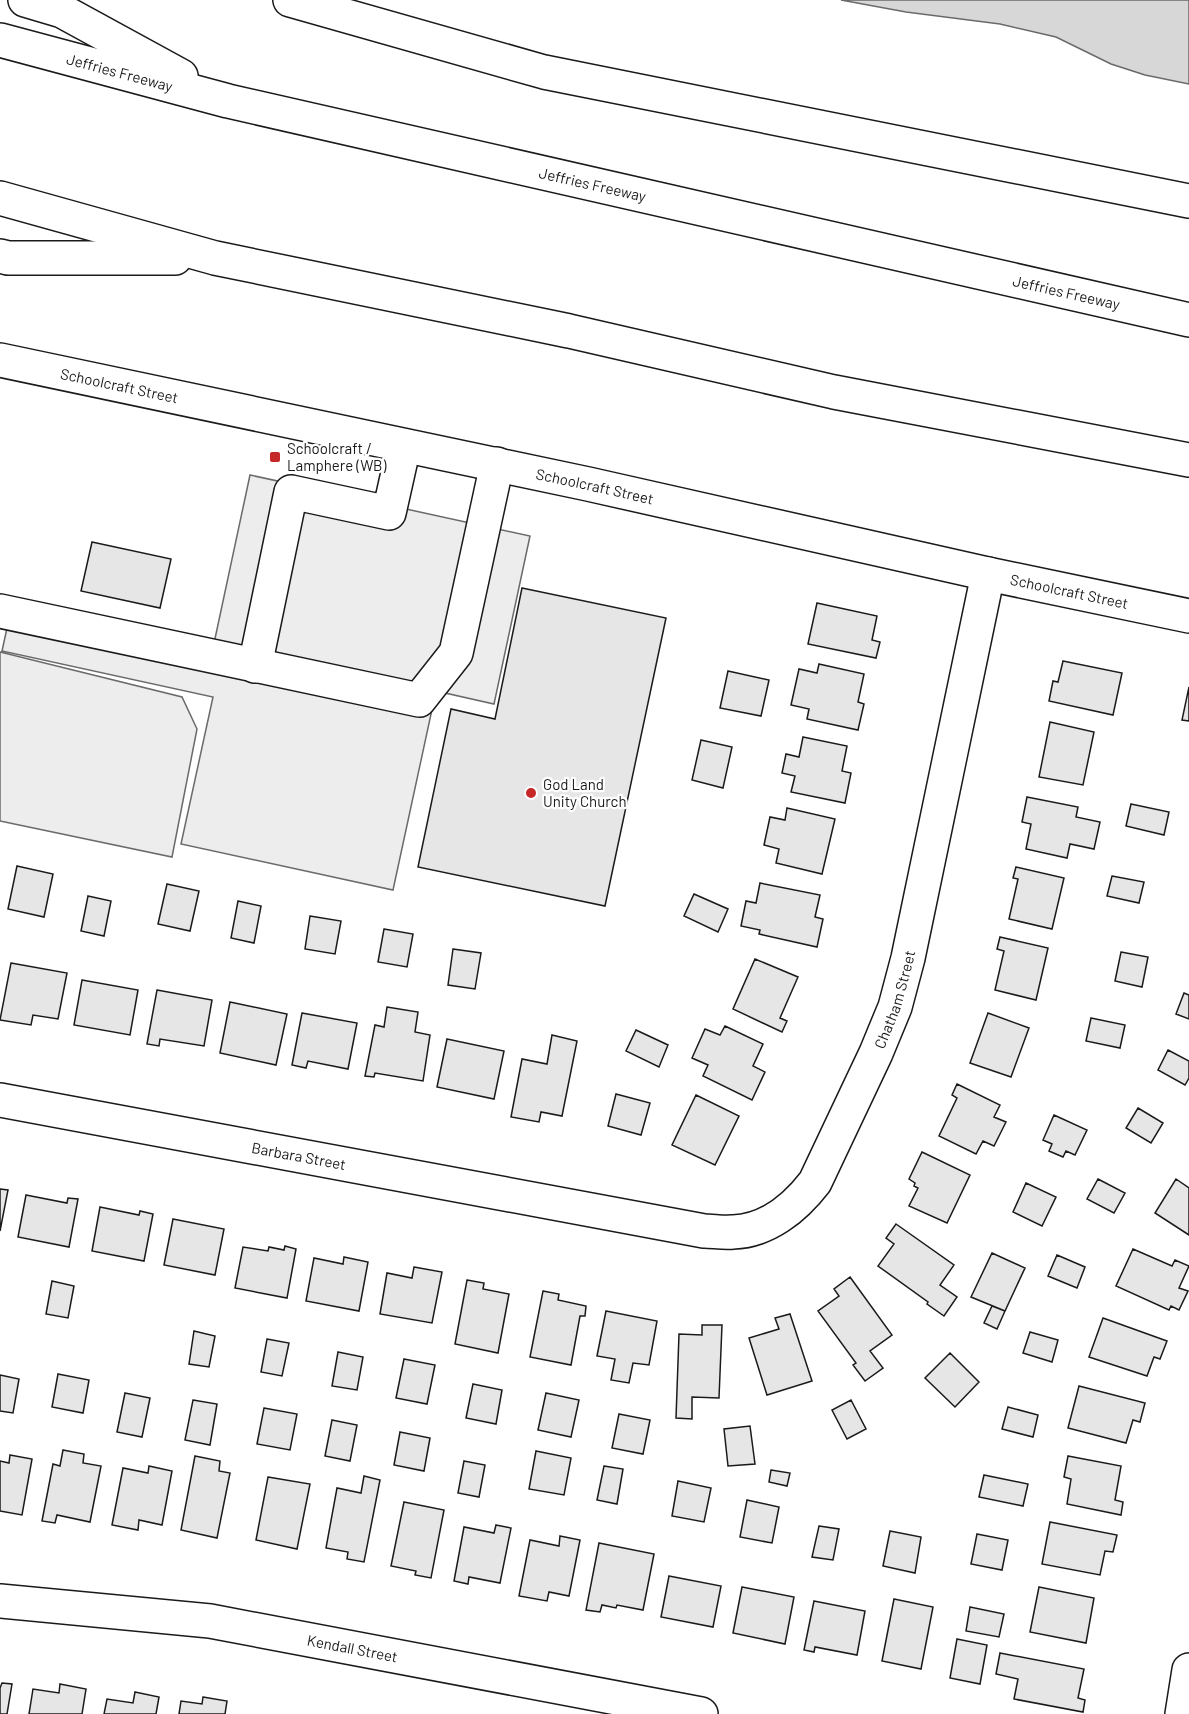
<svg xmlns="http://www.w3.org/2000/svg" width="1189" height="1714" font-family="Barlow,sans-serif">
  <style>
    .built { fill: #ededed; stroke: #6a6a6a; stroke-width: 1.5 }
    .water { fill: #d7d7d7; stroke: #6a6a6a; stroke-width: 1.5 }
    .building { fill: #e6e6e6; stroke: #1a1a1a; stroke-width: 1.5 }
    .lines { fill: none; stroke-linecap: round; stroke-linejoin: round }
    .minor-casing { stroke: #1a1a1a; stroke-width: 36 }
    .major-casing { stroke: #1a1a1a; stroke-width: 36 }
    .highway-casing { stroke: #1a1a1a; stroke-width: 36 }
    .minor { stroke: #fff; stroke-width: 33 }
    .major { stroke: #fff; stroke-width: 33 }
    .highway { stroke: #fff; stroke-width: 33 }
    .poi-dot { fill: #c62828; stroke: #fff; stroke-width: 2 }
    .labels { text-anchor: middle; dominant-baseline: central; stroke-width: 4.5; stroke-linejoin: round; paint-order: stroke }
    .street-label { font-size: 15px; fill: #1a1a1a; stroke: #fff }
    .poi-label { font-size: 15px; fill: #1a1a1a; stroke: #fff; text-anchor: start }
  </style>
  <rect width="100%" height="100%" fill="#fff"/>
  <path class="built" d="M250,475L530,536L494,704L436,691L393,890L181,844L213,697L2,651L9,619L210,662Z
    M0,652L182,697L197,729L172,857L0,821Z"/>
  <path class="water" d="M841,0H1189V84L1145,75L1111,64L1056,37L1000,24L906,12Z"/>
  <path class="building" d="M92,542L171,559L160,608L81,591Z
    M522,588L666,618L605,906L418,867L451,709L495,719Z
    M817,603L877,616L872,640L880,642L876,658L808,644Z
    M1063,661L1122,673L1113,715L1049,701L1053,681L1058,682Z
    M819,664L864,674L858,702L864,704L858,730L807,719L809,709L791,705L799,669L817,673Z
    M728,671L769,680L761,716L720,708Z
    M1189,687V721L1182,720Z
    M1050,722L1094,732L1083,785L1039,777Z
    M803,737L847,746L842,771L851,773L845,803L791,792L795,776L782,773L786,754L799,757Z
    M701,740L732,747L723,788L692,780Z
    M1027,797L1078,807L1076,817L1100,822L1094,849L1070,844L1067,858L1026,849L1031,824L1022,822Z
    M1131,804L1169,812L1164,835L1126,826Z
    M787,808L835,819L822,874L776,863L779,849L764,845L770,817L785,820Z
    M17,866L53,874L44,917L8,909Z
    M1016,867L1064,878L1052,929L1009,919L1018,879L1013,878Z
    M1112,876L1144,882L1139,903L1107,896Z
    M760,883L820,895L815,917L823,919L817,947L759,934L760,930L741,926L746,901L756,903Z
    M167,884L199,891L190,931L158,924Z
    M694,894L728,909L718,932L684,916Z
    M88,896L111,901L104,936L81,931Z
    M238,901L261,906L254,943L231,938Z
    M310,916L341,921L335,954L305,949Z
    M384,929L413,934L407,967L378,962Z
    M1000,937L1048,948L1036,1000L995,990L1004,951L997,949Z
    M453,949L481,953L475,989L448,985Z
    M1121,952L1148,957L1142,987L1115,981Z
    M755,959L798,977L780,1018L787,1021L782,1032L733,1009Z
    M11,963L67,973L58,1019L33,1015L31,1025L0,1020Z
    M82,980L138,990L130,1035L74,1025Z
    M157,990L212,1000L204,1046L160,1039L159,1046L147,1044Z
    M1184,993L1189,995V1019L1176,1014Z
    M230,1002L287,1014L276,1065L220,1053Z
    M387,1007L418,1012L415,1032L430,1035L423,1081L375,1073L374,1077L365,1076L375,1025L384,1027Z
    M302,1013L357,1023L348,1069L308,1061L306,1068L292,1065Z
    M988,1013L1029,1028L1011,1077L970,1063Z
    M1091,1018L1125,1025L1120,1048L1086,1041Z
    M725,1026L763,1044L753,1066L765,1072L752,1100L703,1076L708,1065L692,1058L705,1029L720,1035Z
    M636,1030L668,1045L659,1067L626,1051Z
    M552,1035L577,1041L562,1116L541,1112L539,1122L511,1117L522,1059L547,1064Z
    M447,1039L504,1051L494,1099L437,1087Z
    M1168,1050L1189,1061V1078L1185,1085L1158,1070Z
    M957,1084L1000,1105L994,1117L1006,1122L994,1146L983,1141L976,1154L939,1136L957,1098L952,1095Z
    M616,1094L650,1103L641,1135L608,1126Z
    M696,1095L739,1116L715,1165L672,1145Z
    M1138,1108L1163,1123L1151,1143L1126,1128Z
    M1054,1115L1087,1130L1075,1155L1066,1151L1063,1157L1049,1151L1052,1144L1043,1140Z
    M922,1152L970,1175L947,1223L909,1206L918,1188L914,1186L915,1183L909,1179Z
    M1098,1179L1125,1193L1114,1213L1087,1199Z
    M1176,1179L1189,1188V1235L1155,1213Z
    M1026,1183L1056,1197L1042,1226L1013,1212Z
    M0,1189L8,1190L0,1231Z
    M26,1195L67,1203L68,1198L78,1199L69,1247L18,1237Z
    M100,1207L139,1215L140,1211L153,1214L144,1261L92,1251Z
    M173,1219L224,1229L215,1275L164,1265Z
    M896,1224L954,1265L940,1285L957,1297L944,1316L927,1304L928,1302L878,1266L894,1244L886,1238Z
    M285,1246L296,1249L287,1298L235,1288L243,1247L268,1251L269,1247L284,1250Z
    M1133,1249L1172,1266L1175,1260L1189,1266L1179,1288L1188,1291L1179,1310L1171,1306L1169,1310L1116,1286Z
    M992,1253L1025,1268L1005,1311L971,1297Z
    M1057,1255L1085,1267L1077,1288L1048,1276Z
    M344,1257L368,1262L359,1311L306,1301L314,1258L343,1264Z
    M414,1267L442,1272L432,1323L380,1314L387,1273L412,1278Z
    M850,1277L892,1335L870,1351L883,1368L865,1381L853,1365L856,1363L818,1311L839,1296L834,1289Z
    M467,1280L484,1283L483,1289L509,1294L498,1353L455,1344Z
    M52,1281L74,1286L68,1318L46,1314Z
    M543,1291L559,1294L558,1300L586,1306L585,1316H580L571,1365L530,1357Z
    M992,1306L1005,1311L997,1329L984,1323Z
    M606,1311L657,1321L649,1365L633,1363L629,1383L611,1380L615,1359L597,1356Z
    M790,1314L812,1381L767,1395L749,1338L779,1329L775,1318Z
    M1103,1318L1167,1341L1160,1359L1154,1357L1147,1376L1089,1357Z
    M702,1325H722L719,1398L692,1397V1419L676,1418L679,1334L702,1335Z
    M194,1331L215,1336L209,1367L189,1364Z
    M1030,1332L1058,1340L1052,1362L1023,1353Z
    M267,1339L289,1343L282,1376L261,1372Z
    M338,1352L363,1357L357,1390L332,1386Z
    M950,1353L979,1382L955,1407L925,1378Z
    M404,1359L435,1365L427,1404L396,1398Z
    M58,1374L89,1380L83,1413L52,1407Z
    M0,1375L19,1379L13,1413L0,1411Z
    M473,1384L502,1390L496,1424L466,1418Z
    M1079,1386L1145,1403L1140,1422L1133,1420L1126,1443L1068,1428Z
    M125,1393L150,1398L142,1437L117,1432Z
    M546,1393L579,1400L571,1437L538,1430Z
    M193,1400L217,1404L210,1445L185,1440Z
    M851,1400L866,1429L847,1439L832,1410Z
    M1008,1407L1038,1415L1033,1437L1002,1429Z
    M264,1408L297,1414L290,1450L257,1444Z
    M619,1414L650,1420L643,1454L612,1448Z
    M332,1420L357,1425L350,1461L325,1456Z
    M750,1426L755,1464L728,1466L724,1429Z
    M400,1432L430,1438L424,1471L394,1465Z
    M63,1450L84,1454L83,1463L101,1466L90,1522L57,1515L55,1523L42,1521L53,1464L60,1466Z
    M536,1451L571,1458L564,1495L529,1489Z
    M10,1455L32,1459L22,1515L0,1511V1461L9,1463Z
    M195,1456L220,1461L219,1471L230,1473L217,1538L181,1530Z
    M1068,1456L1121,1466L1115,1500L1123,1502L1121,1515L1067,1504L1071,1479L1064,1477Z
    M464,1461L485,1465L479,1497L458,1493Z
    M149,1466L172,1471L162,1525L139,1520L138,1530L112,1525L123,1468L148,1473Z
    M604,1466L623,1469L617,1504L597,1500Z
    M771,1470L790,1473L787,1486L769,1482Z
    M984,1475L1028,1484L1023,1506L979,1497Z
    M364,1476L380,1480L364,1562L347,1559L348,1552L326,1548L337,1488L361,1493Z
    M268,1477L310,1484L297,1549L256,1540Z
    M678,1481L711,1488L704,1522L672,1516Z
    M747,1500L779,1507L772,1543L740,1537Z
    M404,1502L444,1510L431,1578L415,1575L416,1571L391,1566Z
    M1050,1522L1117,1535L1113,1552L1105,1551L1100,1575L1042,1564Z
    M496,1525L511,1528L500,1583L469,1577L468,1584L454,1581L464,1527L494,1533Z
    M819,1526L839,1529L833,1560L812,1557Z
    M890,1531L921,1537L915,1573L883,1566Z
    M977,1534L1008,1540L1002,1570L971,1564Z
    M560,1536L580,1540L569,1596L549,1592L547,1601L519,1596L530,1540L559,1546Z
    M599,1543L654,1554L643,1610L617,1605L616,1608L602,1605L600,1612L586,1610Z
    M669,1576L721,1586L713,1627L661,1617Z
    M742,1587L794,1597L785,1644L733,1633Z
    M1039,1587L1094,1598L1086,1643L1030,1632Z
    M894,1599L933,1607L921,1669L882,1661Z
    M814,1601L865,1611L857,1655L815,1647L814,1652L804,1650Z
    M970,1607L1004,1614L999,1637L966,1631Z
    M957,1639L987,1645L980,1684L950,1678Z
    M1000,1653L1084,1669L1078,1698L1085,1700L1083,1712L1014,1699L1018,1679L996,1674Z
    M2,1683L12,1684L7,1714H0V1688Z
    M60,1684L86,1689L82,1714H29L33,1689L59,1693Z
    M135,1692L159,1697L156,1714H104L107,1699L133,1703Z
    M203,1697L227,1701L225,1714H179L181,1701L202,1704Z"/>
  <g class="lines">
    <defs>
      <g id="minor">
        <path d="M0,611L419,700L456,653L497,464"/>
        <path d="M255,666L291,492L389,513L404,446"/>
        <path id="s1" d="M0,1100L704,1231C713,1231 723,1233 733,1232C767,1231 795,1208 815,1182L876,1053L895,1007L908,958L988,574"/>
        <path id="s2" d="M0,1601L210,1621L701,1714"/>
        <path d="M1182,1714L1189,1670"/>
      </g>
      <g id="major">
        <path d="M290,0L544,72L1189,201"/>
        <path id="s3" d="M0,360L588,484L988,574L1189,616"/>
      </g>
      <g id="highway">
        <path d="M25,0L62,11L181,76"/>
        <path id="s4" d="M0,40L228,101L1189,320"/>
        <path d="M0,198L215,258L569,331L834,392L1189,460"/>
        <path d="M0,256L8,258H175"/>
      </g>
    </defs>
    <use href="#minor" class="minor-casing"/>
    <use href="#major" class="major-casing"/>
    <use href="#highway" class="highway-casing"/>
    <use href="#minor" class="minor"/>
    <use href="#major" class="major"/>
    <use href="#highway" class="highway"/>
  </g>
  <g class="poi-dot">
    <rect x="269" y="451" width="12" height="12" rx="3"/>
    <circle cx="531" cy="793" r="6"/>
  </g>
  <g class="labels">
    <g class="street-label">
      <text stroke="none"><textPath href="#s4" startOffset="124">Jeffries Freeway</textPath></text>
      <text stroke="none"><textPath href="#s4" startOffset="610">Jeffries Freeway</textPath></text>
      <text stroke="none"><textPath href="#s4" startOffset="1096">Jeffries Freeway</textPath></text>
      <text stroke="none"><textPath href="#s3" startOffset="122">Schoolcraft Street</textPath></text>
      <text stroke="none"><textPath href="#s3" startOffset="608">Schoolcraft Street</textPath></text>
      <text stroke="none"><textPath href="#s3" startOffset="1094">Schoolcraft Street</textPath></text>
      <text stroke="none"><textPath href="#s1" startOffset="1044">Chatham Street</textPath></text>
      <text stroke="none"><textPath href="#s1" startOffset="304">Barbara Street</textPath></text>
      <text stroke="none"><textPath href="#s2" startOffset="356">Kendall Street</textPath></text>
    </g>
    <g class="poi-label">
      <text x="287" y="448">Schoolcraft /<tspan x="287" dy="17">Lamphere (WB)</tspan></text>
      <text x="543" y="784">God Land<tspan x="543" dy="17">Unity Church</tspan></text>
    </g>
  </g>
</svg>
